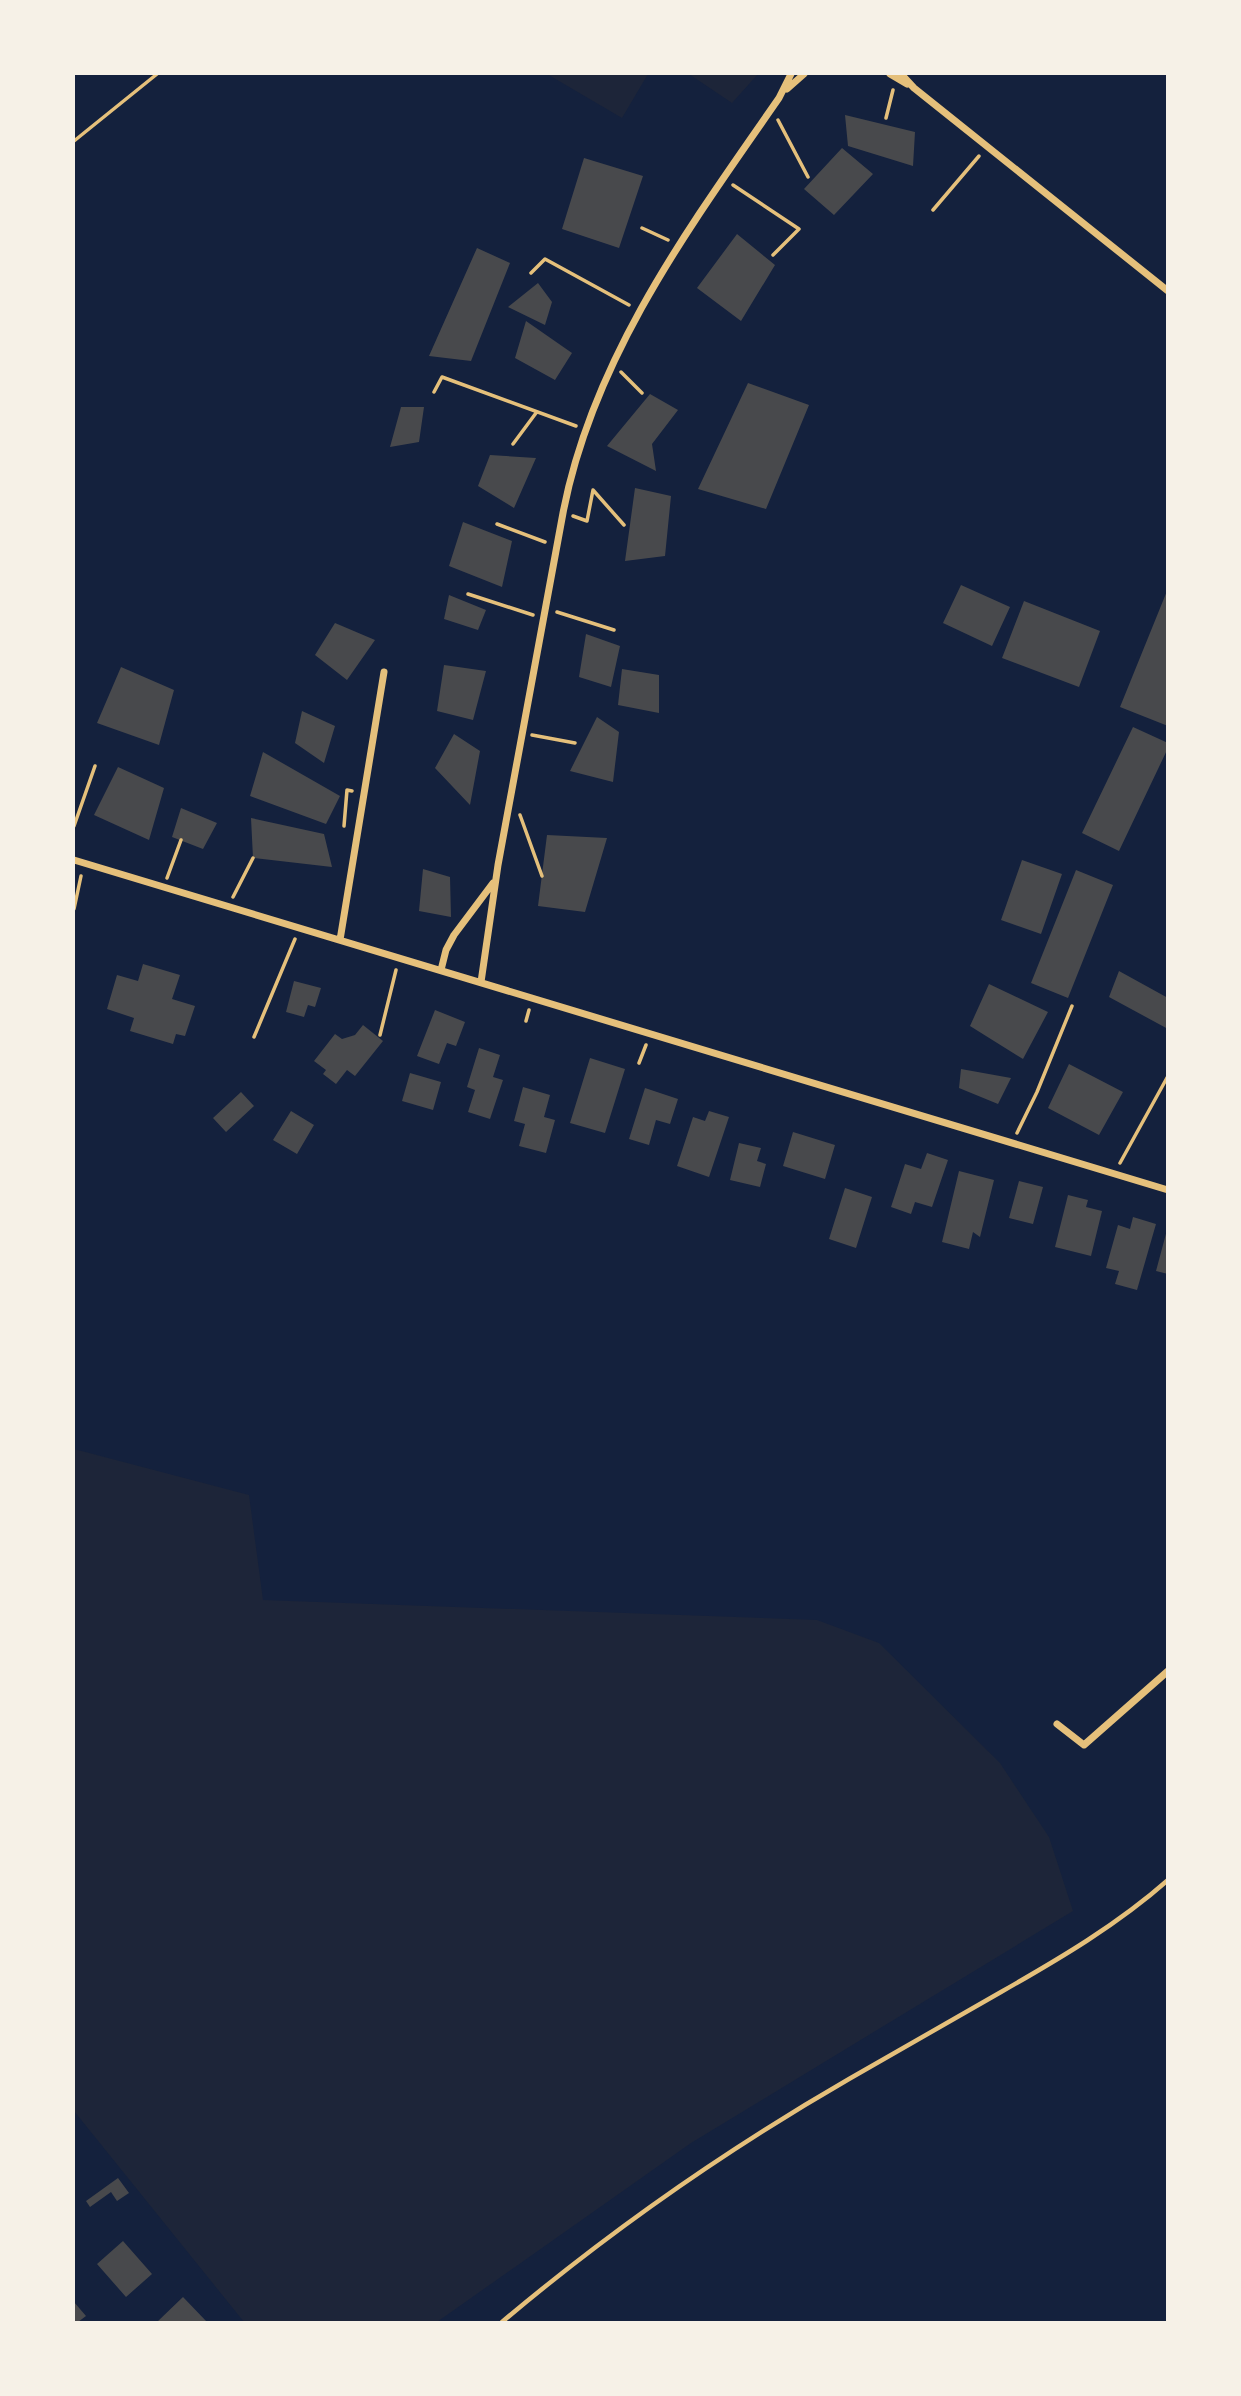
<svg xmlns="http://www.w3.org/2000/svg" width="1241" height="2396" font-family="'Varela Round',sans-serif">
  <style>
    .green { fill: #1d2539 }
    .building { fill: #48494c }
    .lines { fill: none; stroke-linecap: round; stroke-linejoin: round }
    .path { stroke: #e5c07b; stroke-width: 3.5 }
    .service { stroke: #e5c07b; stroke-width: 4.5 }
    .minor { stroke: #e5c07b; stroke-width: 7 }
  </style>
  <rect width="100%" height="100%" fill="#14213d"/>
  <path class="green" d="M547,74H648L622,118Z
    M689,74H758L732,103Z
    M74,1449L249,1495L263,1600L817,1620L879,1643L1000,1763L1049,1837L1073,1911L691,2143L437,2322H244L74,2111Z"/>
  <path class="building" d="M845,115L915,132L913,166L848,146Z
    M842,148L873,174L834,215L804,189Z
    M584,158L643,176L619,248L562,229Z
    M737,234L775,265L741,321L697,288Z
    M477,248L510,263L471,361L429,356Z
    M538,283L552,302L545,325L508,307Z
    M526,321L572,353L555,380L515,358Z
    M748,383L809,405L766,509L698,489Z
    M650,394L678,410L652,444L656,471L607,446Z
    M401,407H424L419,442L390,447Z
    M490,455L536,458L514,508L478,486Z
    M635,488L671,496L665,556L625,561Z
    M463,522L512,541L502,587L449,566Z
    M961,585L1010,607L992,646L943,623Z
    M1167,591H1168V726L1120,707Z
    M449,595L486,610L478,630L444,619Z
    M1024,601L1100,631L1079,687L1002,658Z
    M335,623L375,640L347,680L315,655Z
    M586,634L620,646L611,687L579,677Z
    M444,665L486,671L473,720L437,711Z
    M121,667L174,690L159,745L97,723Z
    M622,669L659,675V713L618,705Z
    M302,711L335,726L324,763L295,743Z
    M597,717L619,732L613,782L570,771Z
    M1133,727L1168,743V748L1119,851L1082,833Z
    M454,734L480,751L470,805L435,768Z
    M263,752L340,796L326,824L250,796Z
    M118,767L164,788L149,840L94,815Z
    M181,808L217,823L203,849L172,837Z
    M251,818L324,834L332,867L253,858Z
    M547,835L607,838L585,912L538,906Z
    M1022,860L1062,874L1041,934L1001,920Z
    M423,869L450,877L451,917L419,911Z
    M1076,870L1113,885L1068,998L1031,983Z
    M143,964L180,975L172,999L195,1006L185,1036L176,1034L173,1044L130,1031L134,1018L107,1009L117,975L138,981Z
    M1119,971L1168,998V1029L1109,997Z
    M294,981L321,988L315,1007L308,1005L304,1017L286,1012Z
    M989,984L1048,1012L1023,1059L970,1026Z
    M435,1010L465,1022L456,1046L447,1043L439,1064L417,1056Z
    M363,1025L383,1041L355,1076L347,1070L336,1084L323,1074L326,1070L314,1061L335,1034L342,1039L355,1035Z
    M479,1048L500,1055L493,1077L503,1080L490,1119L468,1112L475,1090L467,1087Z
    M590,1058L625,1069L605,1133L570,1123Z
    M1069,1064L1123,1092L1099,1135L1048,1108Z
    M961,1069L1011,1078L998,1104L959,1088Z
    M410,1073L441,1082L433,1110L402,1101Z
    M523,1087L550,1095L544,1117L555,1120L546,1153L519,1146L525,1124L514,1121Z
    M645,1088L678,1099L670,1124L656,1120L649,1145L629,1139Z
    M241,1092L254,1106L226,1132L213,1118Z
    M291,1111L314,1125L297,1154L273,1140Z
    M709,1111L729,1117L709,1177L677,1166L693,1117L705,1121Z
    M793,1132L835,1145L825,1179L783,1166Z
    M739,1143L761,1148L757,1161L766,1164L760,1187L730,1180Z
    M927,1153L948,1160L932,1207L915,1202L911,1214L891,1207L905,1164L921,1169Z
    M959,1171L994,1180L980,1237L973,1232L969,1249L942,1242Z
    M1019,1181L1043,1187L1033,1224L1009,1218Z
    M845,1188L872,1197L856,1248L829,1239Z
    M1068,1195L1088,1200L1086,1207L1102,1211L1091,1256L1055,1247Z
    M1133,1217L1156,1224L1137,1290L1115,1284L1119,1271L1106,1268L1118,1225L1130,1229Z
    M1167,1230H1168V1274L1156,1271Z
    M118,2178L129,2193L117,2201L111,2192L90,2207L86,2201Z
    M123,2241L152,2274L126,2297L97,2264Z
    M183,2297L207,2322H157Z
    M74,2302L86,2316L78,2322H74Z"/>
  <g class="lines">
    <path class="path" d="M886,118L893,90
      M778,120L808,177
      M74,141L157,74
      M733,185L799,229L773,255
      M933,210L979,156
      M642,228L668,240
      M531,273L545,259L629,305
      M621,372L642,393
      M434,392L442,377L576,426
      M513,444L536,413
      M573,516L587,521L593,490L624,525
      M497,524L545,542
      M468,594L533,615
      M557,612L614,630
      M532,735L575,743
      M520,815L542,876
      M74,826L95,766
      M344,826L347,790L352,791
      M167,878L181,840
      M233,897L253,858
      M74,909L81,876
      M526,1021L529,1010
      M380,1035L396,970
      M254,1037L295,939
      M639,1063L646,1045
      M1017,1133L1037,1092L1072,1006
      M1120,1163L1168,1076"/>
    <path class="service" d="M502,2322C610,2231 726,2150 849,2079C899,2050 950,2021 1001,1992C1059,1959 1117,1925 1168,1880"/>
    <path class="minor" d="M890,74L907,84
      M901,74L914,88L1168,291
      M787,89L804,74
      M74,860L1168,1190
      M340,940L384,672
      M441,970L446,950L454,935L493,883
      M481,982L498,865L563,513C593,357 690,226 779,98L791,74
      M1057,1724L1084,1745L1168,1671"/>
  </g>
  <rect width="1241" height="2396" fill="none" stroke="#f6f1e7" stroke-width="150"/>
</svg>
